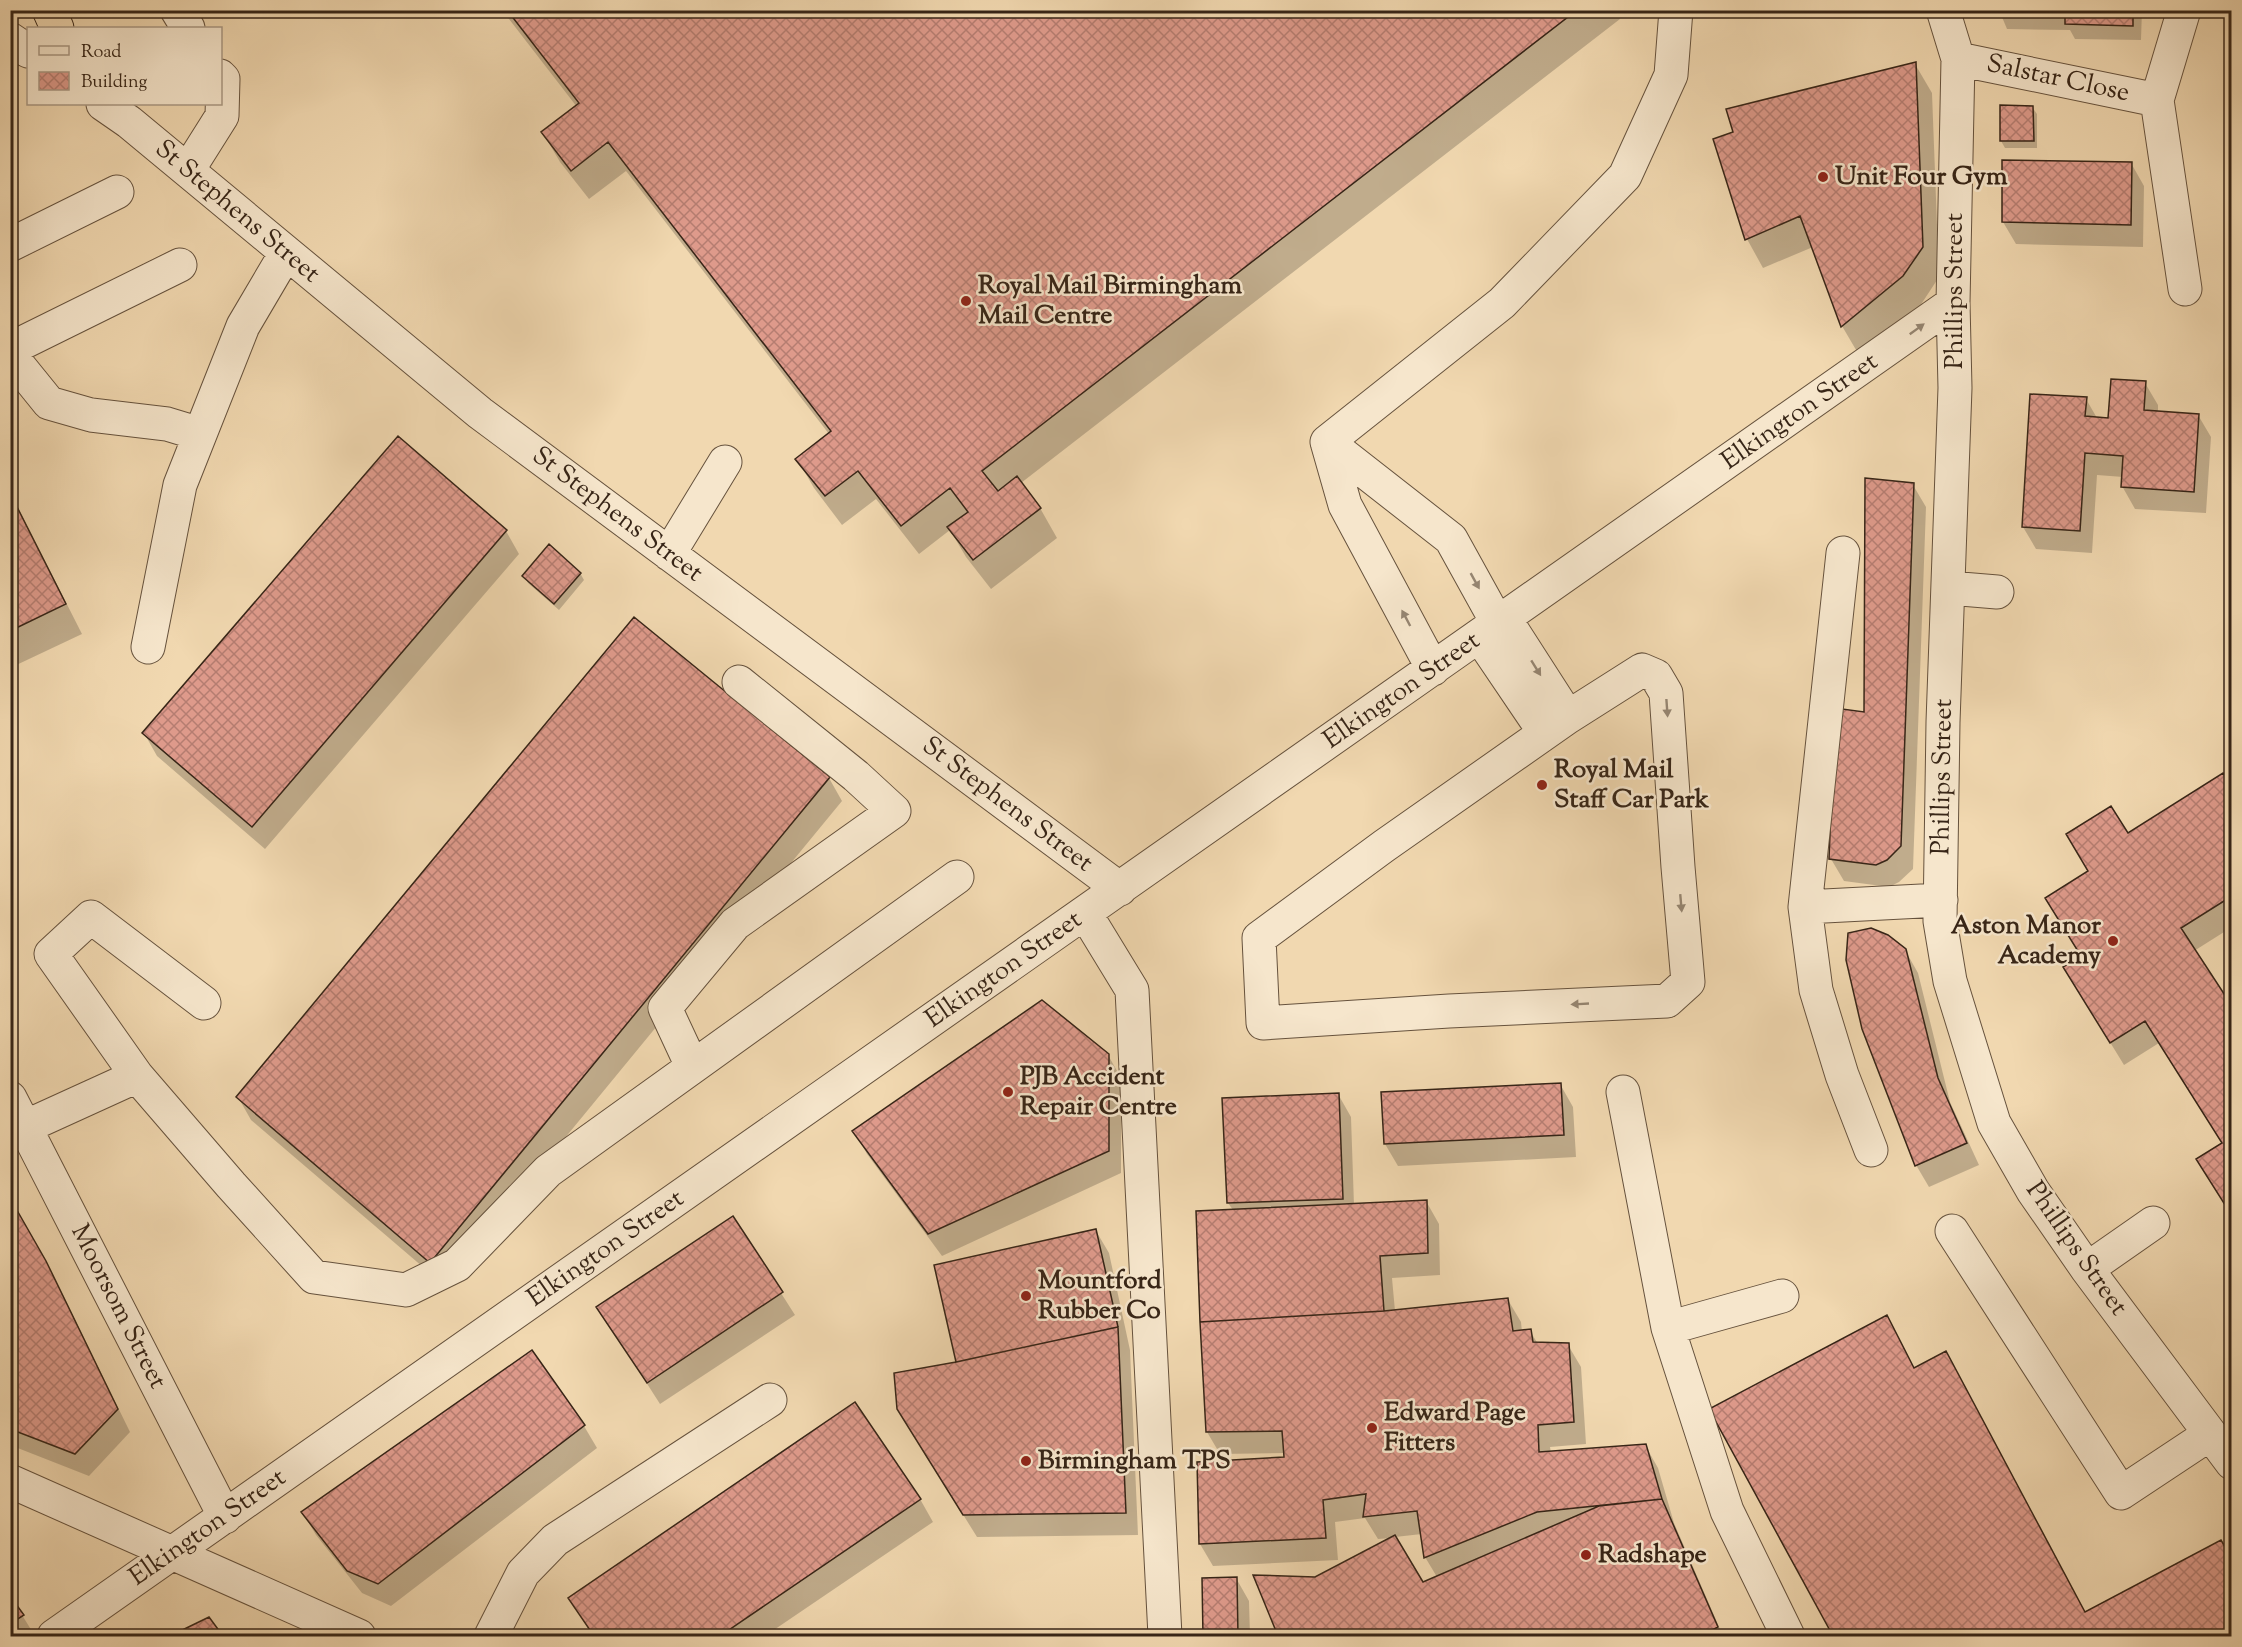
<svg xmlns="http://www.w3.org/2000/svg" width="2242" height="1647" font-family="'Sorts Mill Goudy',serif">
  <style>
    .shadow { fill: #0003; fill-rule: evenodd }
    .building { fill: url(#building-cross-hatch); stroke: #372517; stroke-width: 1.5 }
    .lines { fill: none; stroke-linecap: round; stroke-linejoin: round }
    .minor-casing { stroke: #66523d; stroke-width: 35 }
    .highway-casing { stroke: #372517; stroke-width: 35 }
    .minor { stroke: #f6e6cc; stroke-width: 33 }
    .highway { stroke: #f1d8b0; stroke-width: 33 }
    .oneway { fill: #968672 }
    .poi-dot { fill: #8f2418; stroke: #f6e6cc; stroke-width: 2 }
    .labels { text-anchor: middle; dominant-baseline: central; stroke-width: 5; stroke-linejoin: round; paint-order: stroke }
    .street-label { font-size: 26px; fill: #372517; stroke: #f6e6cc }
    .poi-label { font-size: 26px; font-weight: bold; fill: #372517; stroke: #f6e6cc; text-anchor: start }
  </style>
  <defs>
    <pattern id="building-cross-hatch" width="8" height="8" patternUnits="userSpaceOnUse" patternTransform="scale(1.5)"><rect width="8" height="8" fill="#de9a8b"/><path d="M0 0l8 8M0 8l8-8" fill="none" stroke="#b57d71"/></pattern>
  </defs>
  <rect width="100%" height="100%" fill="#f1d8b0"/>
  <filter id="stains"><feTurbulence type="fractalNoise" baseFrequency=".00333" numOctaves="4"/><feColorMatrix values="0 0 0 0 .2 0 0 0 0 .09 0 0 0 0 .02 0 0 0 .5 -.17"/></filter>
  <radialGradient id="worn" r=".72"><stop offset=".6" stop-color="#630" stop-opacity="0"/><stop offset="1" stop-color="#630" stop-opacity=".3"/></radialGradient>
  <path class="shadow" d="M502,10H1616L1620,19L1021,483L1040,508L1057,538L991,589L966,557L950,530L919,554L876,499L842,525L814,488L797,459L829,434L626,171L589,199L560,162L543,133L577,107Z
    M1999,10H2142L2141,40L2075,39L2070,30L2007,29Z
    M1915,64L1932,93L1939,277L1920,306L1859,355L1842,326L1813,247L1763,268L1747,239Z
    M2032,107L2037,114V148H2005L2001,141Z
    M2131,163L2144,186L2143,247L2016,244L2003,222Z
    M2145,383L2158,405V413L2198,415L2211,437L2206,513L2135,509L2122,486L2123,477L2097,475L2092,553L2036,549L2023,527L2086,399L2097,418L2110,419Z
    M398,439L506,531L519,554L265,849L157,756L144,733Z
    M1913,485L1926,507L1913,869L1899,882L1889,887L1844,881L1831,859L1866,713Z
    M10,492L82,634L10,668Z
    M580,573L584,580L559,610L528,583L524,576Z
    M829,778L842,801L444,1285L251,1120L238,1097Z
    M2232,789V927L2194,951L2223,1144L2159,1043L2124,1065L2078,990L2083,957L2089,872L2127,835Z
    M1905,950L1918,973L1950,1102L1979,1165L1929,1187L1916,1165Z
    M1108,1055L1121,1078V1173L942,1256L867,1154L854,1131Z
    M1560,1084L1573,1107L1576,1157L1398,1166L1385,1144Z
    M1338,1094L1351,1117L1354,1205L1426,1201L1439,1224L1440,1275L1392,1278L1395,1311L1508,1300L1521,1322L1522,1332L1530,1331L1538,1344L1568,1345L1581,1367L1586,1444L1550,1447L1551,1453L1645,1445L1658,1468L1674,1523L1723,1636H1280L1255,1577L1316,1579L1392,1538L1378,1539L1365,1518L1335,1522L1338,1560L1213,1566L1200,1544L1285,1458V1453L1220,1454L1207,1432L1233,1210L1228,1203ZM1422,1534L1425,1557L1437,1577L1422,1584L1395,1537Z
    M10,1200L58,1285L130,1432L89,1476L10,1445Z
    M733,1218L795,1315L660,1404L598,1307Z
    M1096,1231L1109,1253L1130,1350L1138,1535L977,1537L911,1431L958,1363Z
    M1914,1370L2085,1614L2232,1561V1636H1835L1711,1410Z
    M584,1426L597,1448L391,1606L362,1593L316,1535L303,1513Z
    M920,1499L933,1522L765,1636H594L570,1599Z
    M1236,1578L1249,1601L1250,1636H1204L1203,1579Z
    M10,1599L22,1615L35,1636H10Z
    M208,1619L222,1636H173Z"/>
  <path class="building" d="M507,10H1577L982,471L998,491L1017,476L1041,508L973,560L947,527L968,512L950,488L901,526L858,471L825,496L795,459L831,431L608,142L571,171L541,132L579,103Z
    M1997,10H2065V16L1997,14Z
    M2065,10H2133V26L2065,24Z
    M1916,62L1923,247L1903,276L1841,327L1800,216L1745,240L1713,139L1733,132L1726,109Z
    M2232,83V175L2226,174Z
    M2000,105L2033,106L2034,141H2000Z
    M2002,160L2132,162L2131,225L2002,222Z
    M2111,379L2146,381L2144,410L2199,414L2194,492L2121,487L2123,456L2085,453L2080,531L2022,527L2030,394L2087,397L2085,416L2108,418Z
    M398,436L507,530L252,827L142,733Z
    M1865,478L1914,483L1901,846L1887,860L1876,865L1829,859L1835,708L1864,712Z
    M10,493L66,604L10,631Z
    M549,544L581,573L554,604L522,576Z
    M634,617L830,777L430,1263L236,1097Z
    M2223,773L2232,786V896L2181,928L2232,1006V1216L2196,1159L2222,1143L2145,1021L2110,1043L2063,967L2081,956L2045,898L2088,871L2066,834L2111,806L2128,833Z
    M1871,928L1888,935L1906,949L1938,1078L1967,1143L1915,1166L1862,1029L1846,960L1848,933Z
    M1042,1000L1109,1054V1151L928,1234L852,1131Z
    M1561,1083L1564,1135L1384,1144L1381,1092Z
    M1339,1093L1343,1199L1227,1203L1222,1098Z
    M10,1198L46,1261L118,1409L75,1454L10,1429Z
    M1427,1200L1428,1253L1380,1256L1384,1311L1200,1322L1196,1211Z
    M733,1216L783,1292L647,1383L596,1307Z
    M1096,1229L1118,1327L956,1362L934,1265Z
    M1508,1298L1513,1331L1531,1329L1533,1342L1569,1343L1574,1422L1538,1425L1539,1452L1646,1444L1662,1499L1537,1512L1424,1558L1417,1511L1363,1517L1366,1494L1323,1500L1326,1538L1199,1544L1197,1462L1284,1457L1282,1431L1206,1432L1200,1322L1384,1311Z
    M1887,1315L1914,1368L1946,1351L2085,1612L2221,1540L2232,1559V1636H1833L1709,1409Z
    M1118,1327L1126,1513L963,1515L897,1409L894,1373L956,1362Z
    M532,1350L585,1425L378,1584L347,1571L301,1512Z
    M855,1402L921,1499L720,1636H594L568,1598Z
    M1662,1499L1718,1627L1701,1636H1278L1253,1575L1315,1577L1395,1535L1423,1582L1599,1506Z
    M1237,1577L1238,1636H1203L1202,1578Z
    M10,1596L24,1615L10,1624Z
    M209,1617L223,1636H170Z"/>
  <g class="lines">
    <defs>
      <path id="minor" d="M177,10L188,28
        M1943,10L1958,59L1953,303L1955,388L1943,722L1940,921L1950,981L1994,1123L2033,1191L2087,1269L2232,1463
        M2184,10L2157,100L2185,289
        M10,39L28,51
        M1958,59L2157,100
        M103,104L129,122L480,413L1120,889
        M188,170L222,116L223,79L220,76
        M10,245L117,192
        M10,349L180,265
        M10,352L15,361L49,403L91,415L167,424L200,434
        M1327,442L1502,303L1625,176L1671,75L1676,10
        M1327,442L1451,539L1498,624
        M1327,442L1345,505L1433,669
        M1843,553L1805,907L1941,900
        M669,554L725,462
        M1949,588L1997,592
        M1505,619L1568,717L1642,670L1656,676L1666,693L1678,867L1688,982L1667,1001L1449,1011L1263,1023L1259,938L1384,846L1568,717
        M1480,637L1545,733
        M148,647L180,485L243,326L286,253
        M1805,907L1816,990L1842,1075L1871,1150
        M1085,913L1132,990L1165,1636
        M692,1066L665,1008L735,924L894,811L856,776L739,682
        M137,1076L231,1185L314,1277L406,1290L457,1265L548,1171L957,877
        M1623,1092L1668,1328L1727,1511L1788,1636
        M10,1098L225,1517
        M25,1127L137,1076L51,954L91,917L204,1003
        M1952,1231L2121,1493L2210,1434
        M2087,1269L2153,1223
        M1668,1328L1782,1296
        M10,1481L359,1636
        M54,1636L1953,303
        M491,1636L523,1573L555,1540L770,1400"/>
      <path id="highway" d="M49,10L57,28"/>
    </defs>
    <use href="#minor" class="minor-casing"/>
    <use href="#highway" class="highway-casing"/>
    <use href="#minor" class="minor"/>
    <use href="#highway" class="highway"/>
  </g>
  <defs><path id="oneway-solid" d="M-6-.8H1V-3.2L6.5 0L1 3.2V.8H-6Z" transform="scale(1.5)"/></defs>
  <g class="oneway">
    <use href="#oneway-solid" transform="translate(1917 329) rotate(-36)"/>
    <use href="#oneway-solid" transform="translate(1475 581) rotate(61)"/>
    <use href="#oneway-solid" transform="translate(1406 618) rotate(-118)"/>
    <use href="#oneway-solid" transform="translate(1536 668) rotate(58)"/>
    <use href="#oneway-solid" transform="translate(1667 708) rotate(86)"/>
    <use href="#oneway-solid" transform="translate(1681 903) rotate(85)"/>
    <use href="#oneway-solid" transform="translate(1580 1004) rotate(177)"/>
  </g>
  <g class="poi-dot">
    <circle cx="1823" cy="177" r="6"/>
    <circle cx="966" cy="301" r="6"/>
    <circle cx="1542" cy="785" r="6"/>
    <circle cx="2113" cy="941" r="6"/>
    <circle cx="1008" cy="1092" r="6"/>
    <circle cx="1026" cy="1296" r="6"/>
    <circle cx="1372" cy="1428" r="6"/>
    <circle cx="1026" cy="1461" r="6"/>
    <circle cx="1586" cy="1555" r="6"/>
  </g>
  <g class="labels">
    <g class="street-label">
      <text transform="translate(2058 79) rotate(12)">Salstar Close</text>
      <text transform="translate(237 212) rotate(40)">St Stephens Street</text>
      <text transform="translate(1955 291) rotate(-90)">Phillips Street</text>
      <text transform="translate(1800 412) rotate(-35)">Elkington Street</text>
      <text transform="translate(617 515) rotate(37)">St Stephens Street</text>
      <text transform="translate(1402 691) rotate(-35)">Elkington Street</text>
      <text transform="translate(1943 777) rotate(-89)">Phillips Street</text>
      <text transform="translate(1007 805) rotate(37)">St Stephens Street</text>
      <text transform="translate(1004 970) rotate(-35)">Elkington Street</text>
      <text transform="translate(606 1249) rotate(-35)">Elkington Street</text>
      <text transform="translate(2076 1249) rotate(55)">Phillips Street</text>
      <text transform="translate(118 1307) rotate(63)">Moorsom Street</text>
      <text transform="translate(208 1528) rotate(-35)">Elkington Street</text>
    </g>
    <g class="poi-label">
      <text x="1835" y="177">Unit Four Gym</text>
      <text x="978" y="286">Royal Mail Birmingham<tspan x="978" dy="30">Mail Centre</tspan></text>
      <text x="1554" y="770">Royal Mail<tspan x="1554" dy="30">Staff Car Park</tspan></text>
      <text x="2101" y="926" text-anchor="end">Aston Manor<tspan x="2101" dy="30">Academy</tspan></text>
      <text x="1020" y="1077">PJB Accident<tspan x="1020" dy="30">Repair Centre</tspan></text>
      <text x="1038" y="1281">Mountford<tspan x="1038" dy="30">Rubber Co</tspan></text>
      <text x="1384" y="1413">Edward Page<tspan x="1384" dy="30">Fitters</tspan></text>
      <text x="1038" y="1461">Birmingham TPS</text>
      <text x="1598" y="1555">Radshape</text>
    </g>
  </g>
  <rect width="2242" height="1647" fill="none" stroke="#f1d8b0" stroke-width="36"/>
  <rect x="12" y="12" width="2218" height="1623" fill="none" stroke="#372517" stroke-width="3"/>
  <rect x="18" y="18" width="2206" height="1611" fill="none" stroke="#372517" stroke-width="1.5"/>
  <rect x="27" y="27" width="195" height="78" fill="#f6e6cc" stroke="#aa9984" stroke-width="1.5"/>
  <rect x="39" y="46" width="30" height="9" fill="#f6e6cc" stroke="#aa9984" stroke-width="1.5"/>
  <text x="81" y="57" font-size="18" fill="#372517">Road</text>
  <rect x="39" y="72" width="30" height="18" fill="url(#building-cross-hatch)" stroke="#aa9984" stroke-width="1.5"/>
  <text x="81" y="87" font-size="18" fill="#372517">Building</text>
  <rect width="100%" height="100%" filter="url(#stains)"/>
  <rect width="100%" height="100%" fill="url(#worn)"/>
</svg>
